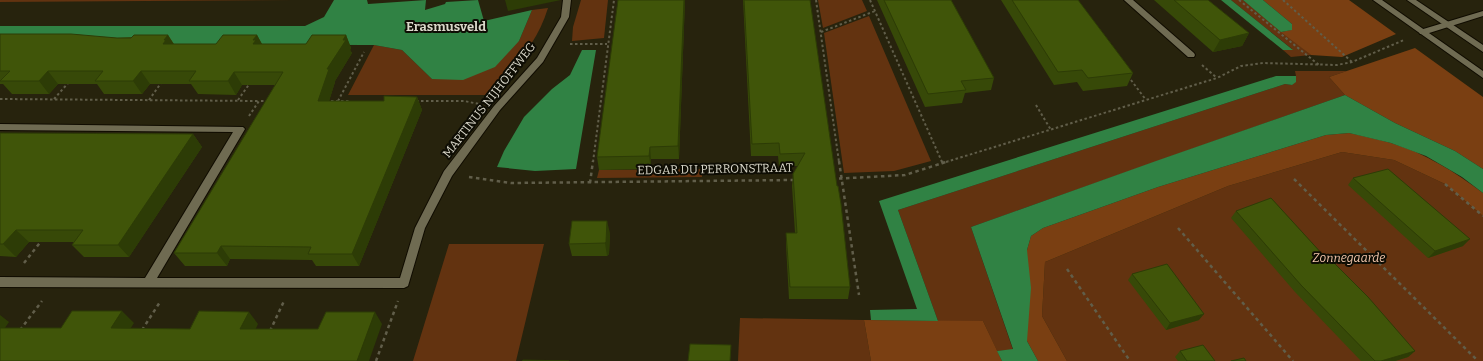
<svg xmlns="http://www.w3.org/2000/svg" width="1483" height="361" font-family="Bitter,serif">
  <style>
    .green { fill: #633310 }
    .forest { fill: #7a3f12 }
    .water { fill: #308244 }
    .lines { fill: none; stroke-linecap: round; stroke-linejoin: round }
    .minor-casing { stroke: #100c00; stroke-width: 2 }
    .secondary-casing { stroke: #100c00; stroke-width: 2 }
    .path-far1 { stroke: #615e4a; stroke-width: 2; stroke-dasharray: 2.5 2.5; stroke-linecap: butt }
    .path { stroke: #615e4a; stroke-width: 2.5; stroke-dasharray: 3.5 3.5; stroke-linecap: butt }
    .minor { fill: #6f6b52; fill-rule: evenodd }
    .secondary { fill: #6f6b52; fill-rule: evenodd }
    .wall { fill: #374908 }
    .shaded-wall { fill: #2d3c06 }
    .building { fill: #405509; stroke: #2d3c06 }
    .labels { text-anchor: middle; dominant-baseline: central; stroke-width: 4; stroke-linejoin: round; paint-order: stroke }
    .street-label { font-size: 12px; fill: #dad8ca; stroke: #0e0d04 }
    .park-label { font-size: 12px; font-style: italic; fill: #f3c7ac; stroke: #0e0d04 }
    .neighbourhood-label { font-size: 13px; font-weight: bold; fill: #dad8ca; stroke: #0e0d04 }
  </style>
  <rect width="100%" height="100%" fill="#27230d"/>
  <path class="green" d="M0,0H294L0,2Z
    M581,0H608L604,38L572,41L573,27Z
    M818,0H862L867,11L823,28Z
    M1231,0H1243L1311,55L1291,57L1283,50L1292,49Z
    M548,8C536,47 513,67 486,95H348L374,45L402,50L432,79L519,41L532,10Z
    M869,16L931,161L894,171L844,173L824,33Z
    M1295,71H1347L1329,77L1345,95L971,227L1013,350L997,351L983,321H938L898,210L1285,84L1292,85L1296,76Z
    M1342,152L1394,160L1445,184L1483,216V361H1067L1042,316L1045,262L1228,186Z
    M703,169L702,177L597,178L599,170Z
    M449,244H544L516,361H413Z
    M740,318L864,320L871,361H738Z"/>
  <path class="forest" d="M1263,0H1349L1396,34L1342,57L1311,55L1281,32L1291,30L1292,24Z
    M1415,48L1483,97V169L1455,151L1395,123L1345,95L1329,77Z
    M1349,133C1363,136 1377,139 1391,143C1425,153 1455,172 1483,193V216L1445,184L1394,160L1342,152L1228,186L1045,262L1042,316L1067,361H1038L1027,341V250L1031,236L1043,228L1158,187L1326,135Z
    M864,320L983,321L1002,361H871Z"/>
  <path class="water" d="M334,0H367L368,4L426,0L425,10L445,4L446,2L478,0L484,21L532,10L519,41L495,67L463,80L432,79L402,50L374,45L0,44V26H305L324,17Z
    M1221,0H1231L1293,50H1283Z
    M1243,0H1263L1292,24V30L1281,32Z
    M582,50H596L576,169L535,171L497,167L504,151L524,117L552,89L570,75Z
    M1276,76H1296V82L1292,85L1285,84L898,210L938,321L871,320L870,310L917,309L879,201Z
    M1345,95L1395,123L1455,151L1483,169V193L1462,177L1426,156L1391,143L1349,133L1326,135L1158,187L1043,228L1031,236L1027,250L1031,288L1027,341L1038,361H1002L997,351L1013,349L971,227L1156,161Z"/>
  <g class="lines">
    <defs>
      <path id="minor" d="M563,0H571L569,17L543,62L500,110L452,176L425,228L408,286L404,288L0,287V277L145,278L233,132L0,130V124L243,127L245,129L157,278H400L415,228L444,171L494,106L537,58L561,17Z
        M1124,0H1133L1194,53L1195,55L1194,57H1188Z
        M1483,11V16L1426,34H1420L1419,32L1420,30Z"/>
      <path id="secondary" d="M1373,0H1382L1483,71V78Z
        M1407,0H1416L1483,45V52Z"/>
    </defs>
    <use href="#minor" class="minor-casing"/>
    <use href="#secondary" class="secondary-casing"/>
    <path class="path-far1" d="M816,0L839,162
      M870,0L942,162
      M1239,0L1319,65
      M1283,0L1352,62
      M821,32L875,11
      M570,44H607
      M1202,65L1217,78
      M1128,76L1146,100
      M0,99L259,101
      M54,99L69,82
      M149,100L161,83
      M238,100L250,83
      M326,101H349
      M338,101L364,52
      M416,101H464L479,104
      M1036,105L1051,130
      M249,116L259,101H267
      M593,162L614,0
      M946,162L1217,78L1241,66L1263,63L1337,65L1352,62L1404,40"/>
    <path class="path" d="M839,161L859,295
      M942,161L943,164
      M469,177L511,183L795,180
      M832,179L905,175L949,161
      M1294,179L1478,361
      M590,183L593,161
      M1445,184L1483,216
      M1178,228L1293,361
      M24,263L42,240
      M1067,269L1130,361
      M20,330L42,301
      M142,330L160,302
      M270,331L284,301
      M376,361L398,301"/>
    <use href="#minor" class="minor"/>
    <use href="#secondary" class="secondary"/>
  </g>
  <path class="wall" d="M685,0L679,159H651V169L599,170L597,157Z
    M743,0H810L850,287L848,299H789L786,245V233H795L792,186L793,174L798,166H779L778,156H751Z
    M877,0H951L994,78L991,90L965,93L962,103L925,107Z
    M1001,0H1078L1133,73L1127,86L1083,91L1077,82L1054,85Z
    M1154,0H1208L1249,33L1242,46L1213,52Z
    M0,34L117,38L168,35L174,44H216L257,35L262,44H306L346,35L351,48L350,50L352,53L335,81V82L329,101H384L417,97L422,110L359,266H316L312,260L230,259L227,266H185L174,253L275,85H242L236,95L198,94L191,84H150L142,94H104L97,84H58L49,94H12L3,84H0Z
    M0,133L193,134L202,147L129,257H84L72,245L74,242H29L16,257L0,256Z
    M1353,178L1463,246L1428,258L1348,185Z
    M1236,211L1324,256L1415,351L1408,357L1395,361H1361L1295,292L1231,218Z
    M610,233L609,254L607,256H572L569,244Z
    M1132,274L1199,320L1166,330L1128,280Z
    M1180,351L1215,361H1178L1175,357Z"/>
  <path class="shaded-wall" d="M505,0H561L508,11Z
    M684,0H685L679,159L678,146Z
    M1249,33L1242,46L1213,52L1220,40Z
    M168,35L176,48L163,44L164,40Z
    M257,35L264,48L253,44V40Z
    M346,35L351,48L350,50L352,53L335,81V82L325,114L318,101L327,69Z
    M48,71L58,84L49,94L39,81Z
    M141,71L150,84L142,94L133,81Z
    M234,72L242,85L236,95L228,81Z
    M417,97L422,110L359,266L352,254Z
    M193,134L202,147L129,257L118,245Z
    M650,147L651,159V169L649,156Z
    M607,221L610,233L609,254L607,256L605,243Z
    M16,230L29,242L16,257L3,244Z
    M1470,239L1463,246L1428,258L1435,251Z
    M221,246L230,259L227,266L217,253Z
    M122,311L134,323L123,340L111,328Z
    M249,312L258,324L250,341L240,329Z
    M375,312L382,324L369,361H357Z
    M1204,314L1199,320L1166,330L1170,323Z
    M0,315L9,322L0,335Z
    M1415,351L1408,357L1395,361H1381Z"/>
  <path class="building" d="M618,0H684L678,146L650,147L649,156L597,157Z
    M744,0H810L837,186H838L841,204L850,287H790L786,233H797L793,174L805,153L780,154L779,143L752,144Z
    M884,0H951L994,78L961,81L966,90L928,94Z
    M1012,0H1078L1133,73L1088,78L1082,70L1058,72Z
    M1174,0H1208L1249,33L1220,40Z
    M0,34H71L117,38H131L134,35H168L164,40H166L163,44H216L223,35H257L253,40H256L253,44H306L312,35H346L343,40H346L327,69H329L318,101H384V96L417,97L352,254H308L311,247L221,246L217,253H174L283,72H234L228,81H189L196,71H141L133,81H95L103,71H48L39,81H0L10,71H0Z
    M0,133L193,134L118,245H72L83,230H16L3,244H0Z
    M1388,169L1470,239L1435,251L1353,178Z
    M1271,198L1324,256L1326,255L1368,297L1415,351L1381,361H1375L1301,285L1236,211Z
    M572,221H607L606,242L605,243L569,244Z
    M1167,264L1204,314L1170,323L1132,274Z
    M72,311H122L111,328L190,329L199,311L249,312L240,329H318L326,312H375L357,361H0V328H61Z
    M690,344L731,345L730,361H688Z
    M1203,345L1215,361H1187L1180,351Z
    M1244,358L1246,361H1231Z
    M523,360L569,361H522Z"/>
  <g class="labels">
    <g class="street-label">
      <text transform="translate(489 100) rotate(-52)">MARTINUS NIJHOFFWEG</text>
      <text transform="translate(715 169) rotate(-1)">EDGAR DU PERRONSTRAAT</text>
    </g>
    <g class="park-label">
      <text x="1349" y="258">Zonnegaarde</text>
    </g>
    <g class="neighbourhood-label">
      <text x="446" y="26">Erasmusveld</text>
    </g>
  </g>
</svg>
